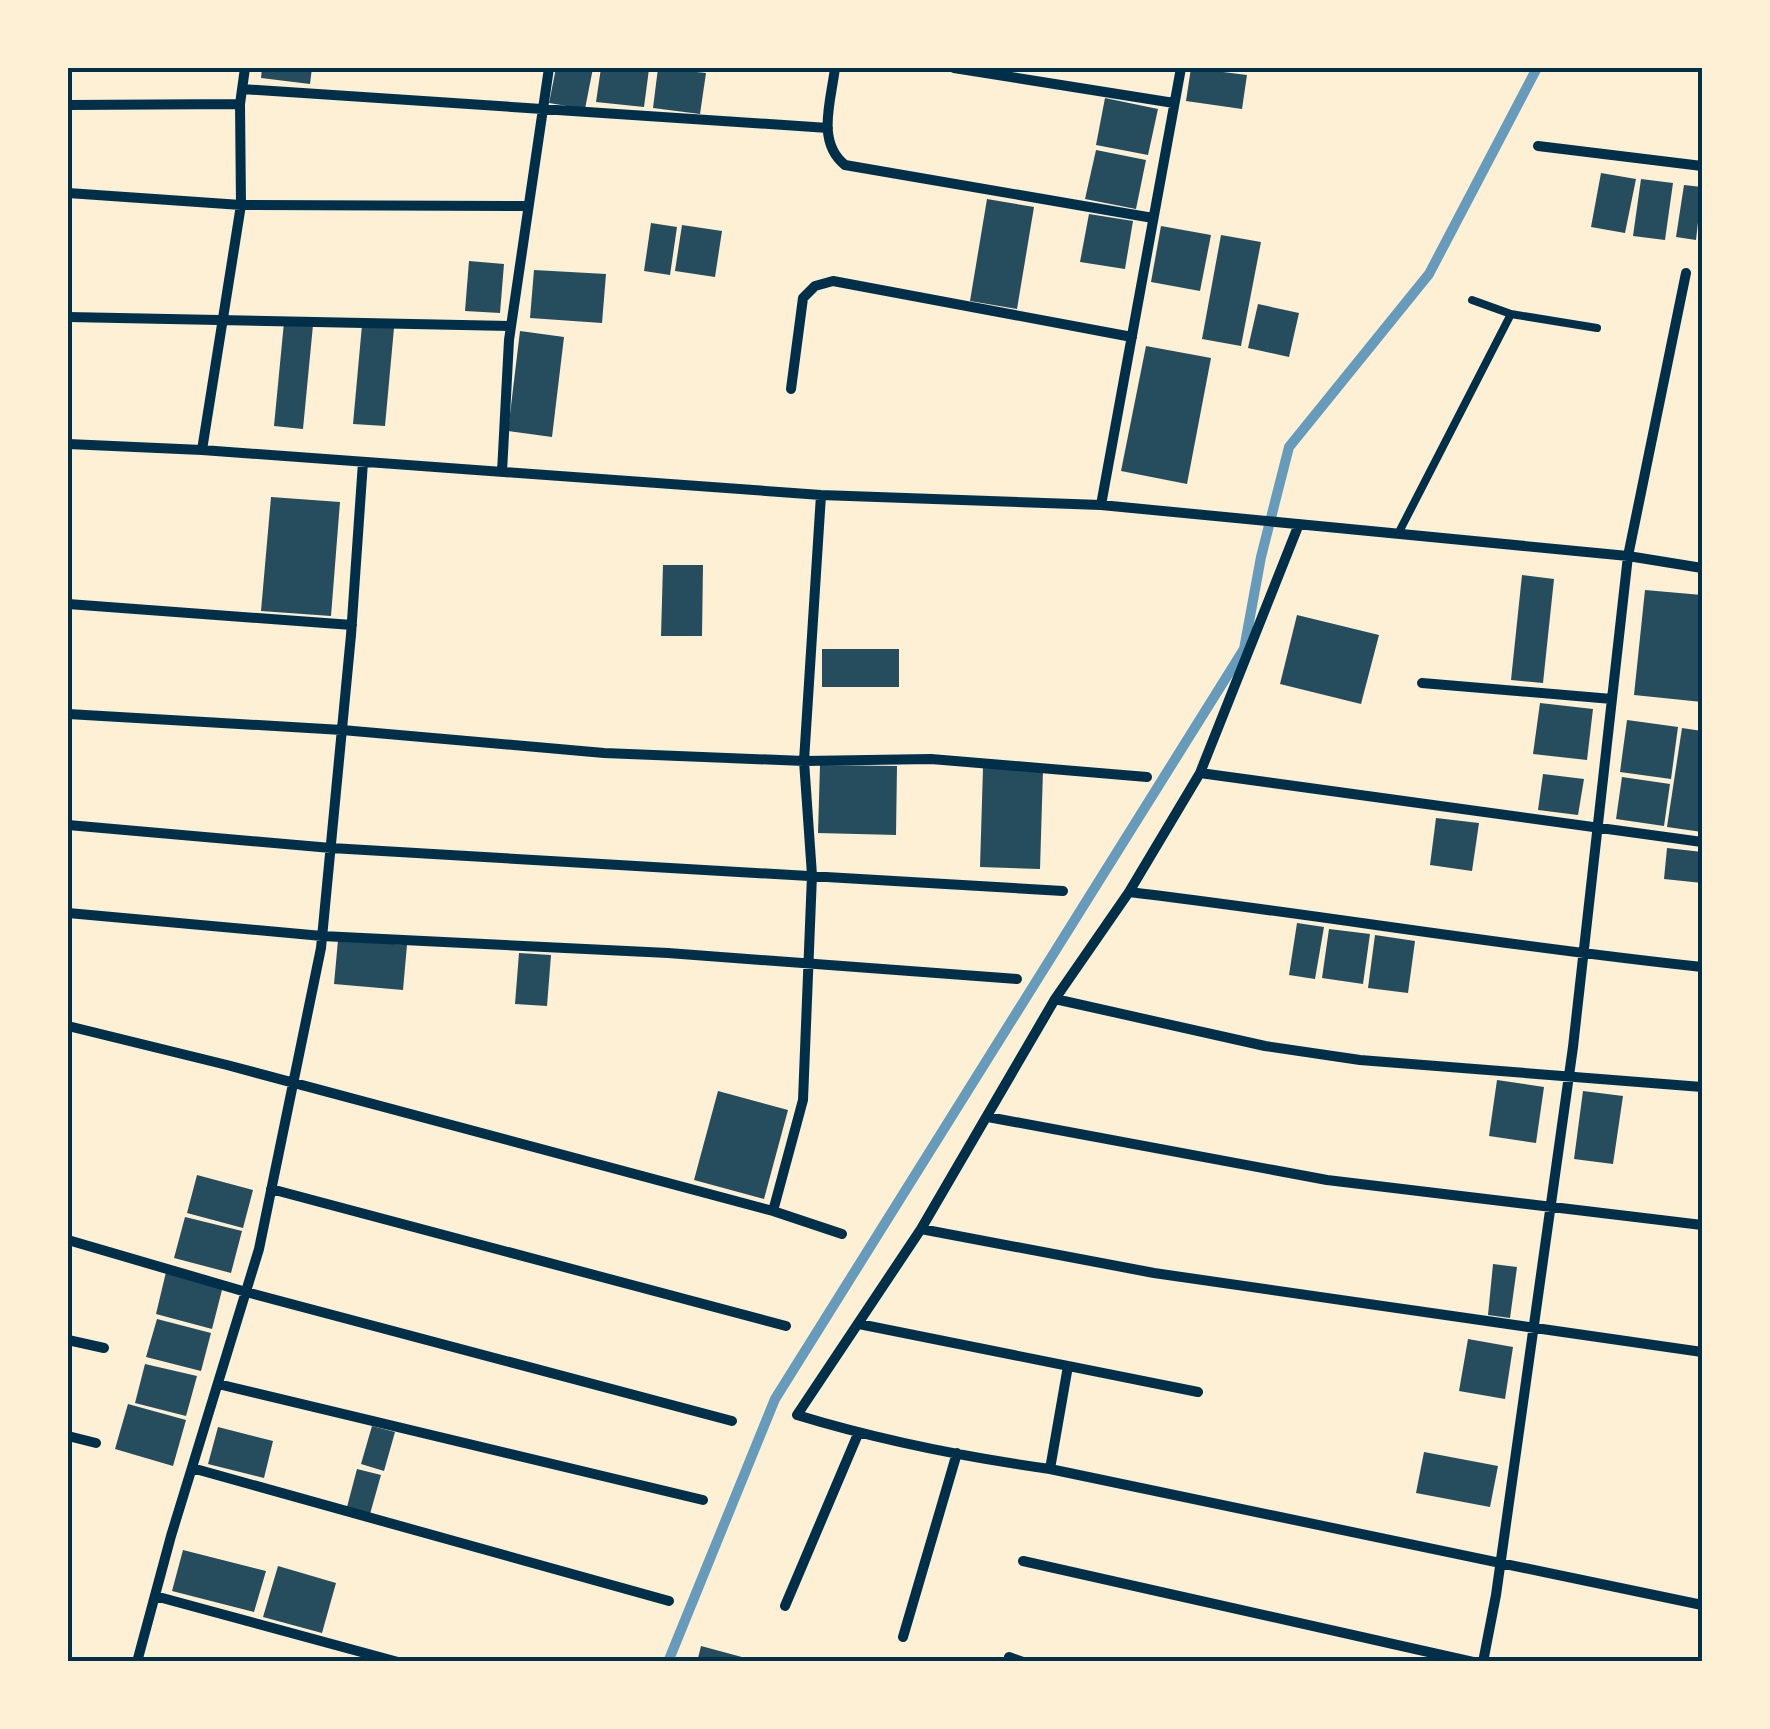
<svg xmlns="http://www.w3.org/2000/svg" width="1770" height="1729" font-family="'Archivo Narrow',sans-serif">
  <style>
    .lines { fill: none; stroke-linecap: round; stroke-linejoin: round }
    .stream { stroke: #669bbc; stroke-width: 10 }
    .building { fill: #264d5e }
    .service { stroke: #003049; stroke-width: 8 }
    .minor { stroke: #003049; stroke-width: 10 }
    .neatline { fill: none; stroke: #003049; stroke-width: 4 }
  </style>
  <rect width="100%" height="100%" fill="#fdf0d5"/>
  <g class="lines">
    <path class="stream" d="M668,1662L775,1399L1244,649L1261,557L1289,447L1429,274L1537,68"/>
  </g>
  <path class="building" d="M262,68H312L310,84L261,78Z
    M556,68H593L585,109L549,103Z
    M601,68L649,69L644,107L596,102Z
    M658,68L706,73L700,114L653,108Z
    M1191,68L1247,75L1242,109L1186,101Z
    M1105,98L1158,109L1148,155L1096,145Z
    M1096,150L1146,160L1136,209L1085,199Z
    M1601,173L1636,179L1625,233L1591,227Z
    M1641,179L1673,183L1665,240L1633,236Z
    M1684,185L1702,187L1696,240L1676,237Z
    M987,199L1034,207L1017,309L970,301Z
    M1089,214L1133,221L1125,269L1080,262Z
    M651,223L677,227L670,275L644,271Z
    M682,225L722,231L715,277L675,271Z
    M1161,226L1211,235L1200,291L1151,282Z
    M1221,235L1261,242L1241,346L1202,339Z
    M469,261L504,264L500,313L465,311Z
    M534,270L606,274L602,323L530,318Z
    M1258,304L1299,313L1289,357L1248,348Z
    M284,322L313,325L303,429L274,426Z
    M362,325L394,328L385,426L353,424Z
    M520,331L564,337L552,437L508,431Z
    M1146,346L1211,358L1187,484L1121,471Z
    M271,497L340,502L331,616L261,611Z
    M663,565H703L702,636H661Z
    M1522,575L1554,579L1543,683L1511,680Z
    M1645,590L1702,595V702L1634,695Z
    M1297,615L1379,635L1361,704L1280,684Z
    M822,649H899V687H822Z
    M1540,703L1593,709L1587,760L1533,754Z
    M1627,720L1678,727L1671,779L1620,772Z
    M1682,728L1702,731V832L1667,827Z
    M820,765L897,766L896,835L818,833Z
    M983,768L1043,770L1040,869L980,867Z
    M1543,774L1584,779L1578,815L1538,810Z
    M1622,777L1670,784L1664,826L1616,819Z
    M1436,818L1479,823L1472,871L1430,865Z
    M1667,848L1702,852V883L1664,879Z
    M1297,923L1324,927L1315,979L1289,975Z
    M1329,929L1370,934L1363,984L1322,978Z
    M1375,935L1415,941L1408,993L1368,988Z
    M338,940L407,945L403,990L334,984Z
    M519,953L551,955L547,1006L515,1004Z
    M1497,1080L1544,1087L1536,1143L1489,1136Z
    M718,1091L788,1110L764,1199L694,1180Z
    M1583,1091L1623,1096L1613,1164L1574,1159Z
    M197,1175L253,1190L243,1228L187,1213Z
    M185,1217L242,1231L231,1273L174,1258Z
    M1493,1264L1517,1267L1510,1318L1488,1315Z
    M166,1272L223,1286L212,1329L156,1314Z
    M157,1319L211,1333L201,1371L146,1357Z
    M1468,1339L1513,1347L1505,1399L1459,1391Z
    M145,1364L197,1376L186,1416L135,1403Z
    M128,1404L186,1420L173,1466L115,1449Z
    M372,1426L395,1432L384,1471L361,1464Z
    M218,1427L273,1441L264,1478L208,1464Z
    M1424,1452L1498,1466L1490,1507L1416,1493Z
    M357,1469L381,1475L370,1514L347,1507Z
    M183,1550L266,1571L254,1612L172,1591Z
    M278,1566L336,1583L322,1633L263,1617Z
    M701,1646L753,1660V1662H697Z"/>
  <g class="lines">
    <path class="service" d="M1472,300L1511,314L1597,328
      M1398,534L1511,314"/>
    <path class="minor" d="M835,68C831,101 816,142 845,165L1153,218
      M954,68L1174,103
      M242,89L828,128
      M68,105L240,104
      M1538,146L1702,166
      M68,193L241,205L527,206
      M68,317L511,326
      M791,389L803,298L815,286L833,281L1132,337
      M68,444L202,450L821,495L1101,505L1628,556L1702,568
      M202,450L241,205L240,104L245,68
      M502,472L509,340L549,68
      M1101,505L1181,68
      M1299,524L1200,773L1129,892L1055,999L921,1229L797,1415C879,1440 964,1457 1050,1469L1702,1605
      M68,604L352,625
      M1422,683L1612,699
      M68,714L342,730L604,753L804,761L931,759L1147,777
      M1200,773L1702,842
      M68,825L331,848L1063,891
      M1129,892C1321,915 1511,947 1702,967
      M68,913L322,936L668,953L1017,979
      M1055,999L1265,1046L1360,1060L1702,1087
      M68,1026L227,1065L773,1211L842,1234
      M988,1117L1327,1180L1702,1225
      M271,1189L786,1326
      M773,1211L803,1100L812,875L804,761L821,495
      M921,1229L1154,1273L1702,1352
      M68,1240L246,1292L732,1421
      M859,1324L1198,1392
      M68,1340L104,1348
      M218,1384L703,1500
      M68,1436L96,1443
      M192,1468L669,1601
      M1050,1469L1068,1366
      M1023,1561L1473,1662
      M155,1596L398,1662
      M785,1606L858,1434
      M903,1637L957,1453
      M1009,1657L1023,1662
      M137,1662L171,1536L259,1249L321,948L351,635L363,462
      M1483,1662L1496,1595L1573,1047L1628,556L1686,273"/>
  </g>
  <rect width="1770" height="1729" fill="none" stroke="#fdf0d5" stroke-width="140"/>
  <rect x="70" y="70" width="1630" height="1589" class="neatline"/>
</svg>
